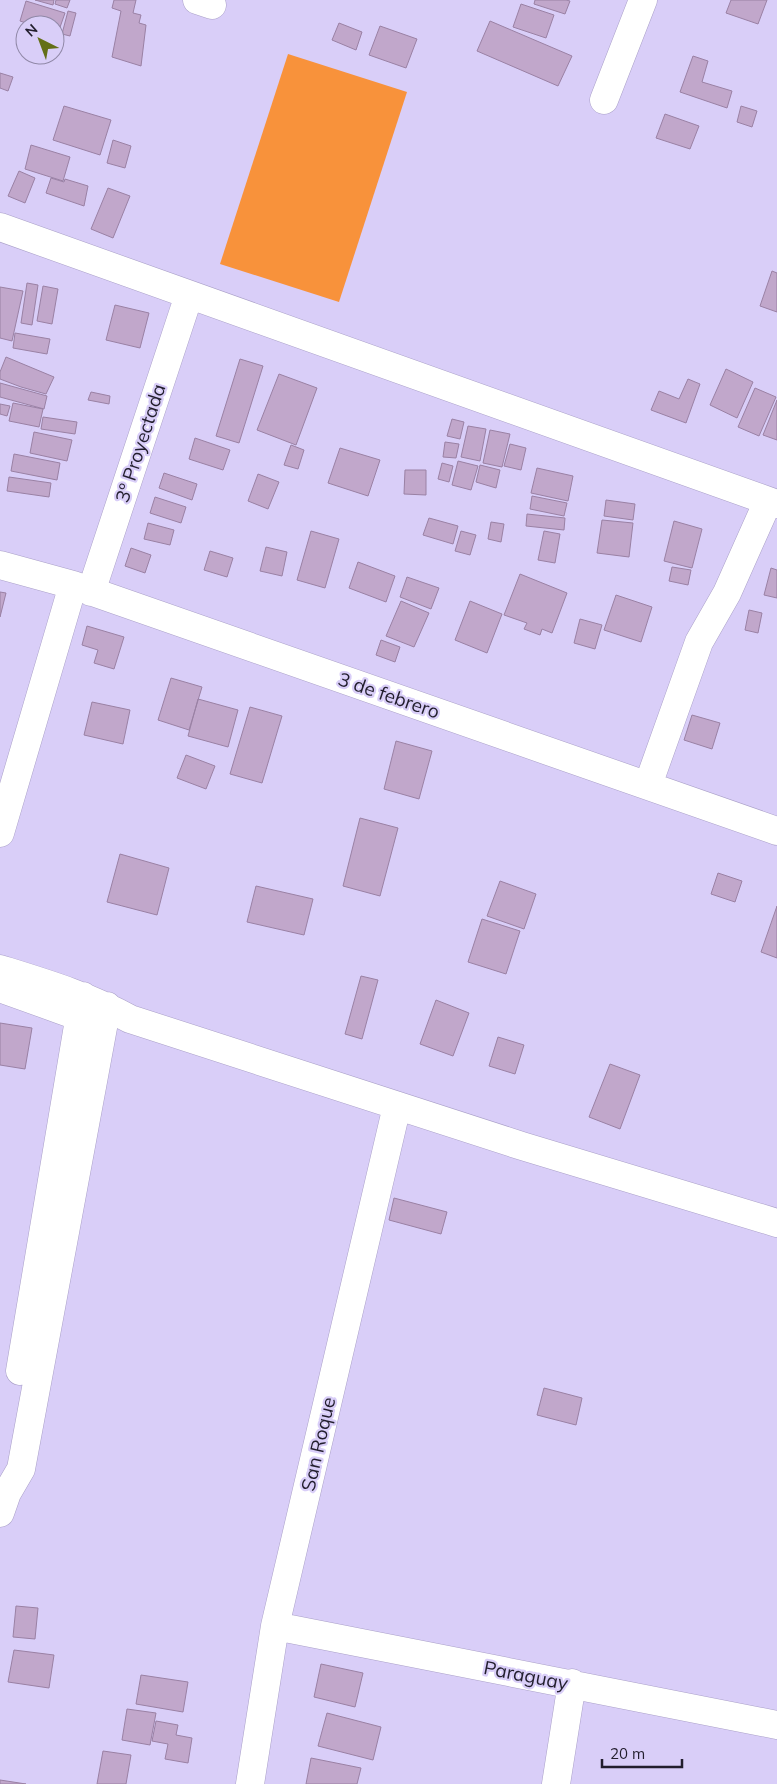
<svg xmlns="http://www.w3.org/2000/svg" width="777" height="1784" font-family="Mulish,sans-serif">
  <style>
    .green { fill: #f8923b }
    .building { fill: #c1a7cb; stroke: #9a81a4 }
    .lines { fill: none; stroke-linecap: round; stroke-linejoin: round }
    .minor-casing { stroke: #aaa0c8; stroke-width: 29 }
    .minor { stroke: #fff; stroke-width: 28 }
    .labels { text-anchor: middle; dominant-baseline: central; stroke-width: 4.5; stroke-linejoin: round; paint-order: stroke }
    .street-label { font-size: 19px; fill: #221e2d; stroke: #d9cef8 }
  </style>
  <rect width="100%" height="100%" fill="#d9cef8"/>
  <path class="green" d="M288,54L407,92L339,302L220,264Z"/>
  <path class="building" d="M35,0H54L53,5Z
    M56,0H70L67,8L55,4Z
    M114,0H136L133,13L141,15L139,23L146,25L141,66L112,57L121,11L112,8Z
    M535,0H566L570,1L565,14L534,4Z
    M731,0H767L758,24L726,13Z
    M26,1L65,13L58,33L55,32V25H32L20,21Z
    M521,4L554,15L546,38L513,27Z
    M68,11L76,13L70,36L62,34Z
    M490,21L572,56L558,86L477,51Z
    M339,23L362,32L356,50L332,40Z
    M380,26L417,39L406,68L369,55Z
    M693,56L708,61L702,82L732,91L727,108L680,92Z
    M0,73L13,77L8,91L0,88Z
    M64,106L111,120L100,155L53,140Z
    M741,106L757,111L752,127L737,122Z
    M665,114L699,126L690,149L656,138Z
    M113,140L131,146L125,168L107,163Z
    M31,145L70,157L63,181L25,169Z
    M19,171L35,178L25,203L8,196Z
    M51,178L64,182L65,179L88,186L84,206L46,193Z
    M108,188L130,196L113,238L91,229Z
    M772,271L777,273V312L760,306Z
    M27,283L38,285L32,325L21,323Z
    M43,286L58,289L52,324L37,321Z
    M0,287L23,291L12,341L0,338Z
    M115,305L149,313L140,348L106,340Z
    M15,333L50,339L47,354L13,348Z
    M6,357L54,377L46,394L21,387L0,379V372Z
    M240,359L263,366L239,443L216,436Z
    M726,369L753,382L737,418L710,405Z
    M279,374L317,388L296,445L257,430Z
    M688,379L700,384L686,423L651,410L659,391L679,399Z
    M0,383L47,396L44,409L0,397Z
    M755,388L776,397L759,436L738,427Z
    M91,392L110,396L109,404L88,400Z
    M777,400V440L763,435Z
    M13,403L43,409L39,427L9,421Z
    M0,404L10,406L7,416L0,414Z
    M43,417L77,422L75,434L41,429Z
    M452,419L464,422L460,439L447,436Z
    M468,426L486,429L480,461L461,457Z
    M490,430L510,434L502,467L483,463Z
    M34,432L72,440L67,461L30,453Z
    M195,438L230,450L223,470L189,459Z
    M445,442L459,444L456,458L443,457Z
    M510,444L526,448L521,470L504,466Z
    M291,445L304,450L298,469L284,465Z
    M340,448L380,460L368,496L328,483Z
    M14,454L60,463L57,480L11,471Z
    M458,461L478,466L471,490L452,485Z
    M442,463L453,466L449,482L438,479Z
    M480,465L500,470L496,488L476,482Z
    M537,468L573,476L568,501L531,493Z
    M405,470H426V495L404,494Z
    M164,473L197,484L192,500L159,488Z
    M258,474L279,482L268,509L248,501Z
    M9,477L51,483L49,497L7,491Z
    M532,496L567,503L564,516L530,509Z
    M155,497L186,507L181,523L150,513Z
    M606,500L635,504L633,520L604,516Z
    M527,514L565,518L564,530L526,526Z
    M429,518L458,526L453,544L423,535Z
    M602,520L633,523L629,557L597,553Z
    M674,521L702,529L692,568L664,561Z
    M491,522L504,524L501,542L488,539Z
    M148,523L174,530L170,545L144,539Z
    M311,531L339,539L325,588L297,580Z
    M461,531L476,535L470,555L455,551Z
    M544,531L560,534L555,563L538,560Z
    M266,547L287,552L282,576L260,571Z
    M131,548L151,555L145,573L125,566Z
    M210,551L233,558L227,577L204,570Z
    M358,562L395,576L386,602L349,588Z
    M672,567L691,570L688,585L669,581Z
    M771,568L777,570V598L764,595Z
    M520,574L567,593L552,633L542,629L540,635L524,629L527,623L504,615Z
    M407,577L439,588L431,609L400,597Z
    M0,592L6,593L0,617Z
    M616,595L652,607L641,642L604,630Z
    M401,601L429,613L414,647L386,636Z
    M470,601L502,614L487,653L455,640Z
    M749,610L762,613L758,633L745,630Z
    M580,619L602,625L595,649L574,643Z
    M87,626L124,637L114,669L94,663L98,650L82,645Z
    M381,640L400,647L395,662L376,655Z
    M171,678L202,687L189,730L158,720Z
    M198,699L238,710L228,747L188,736Z
    M92,702L130,710L123,744L84,735Z
    M250,707L282,716L262,783L230,774Z
    M692,715L720,723L712,749L684,740Z
    M396,741L432,751L419,799L384,789Z
    M186,755L215,766L206,789L177,778Z
    M360,818L398,828L380,896L343,886Z
    M120,854L169,868L157,915L107,902Z
    M718,873L742,881L735,902L711,894Z
    M500,881L536,894L524,929L487,916Z
    M256,886L313,899L304,935L247,922Z
    M777,906V958L761,952Z
    M482,919L520,931L506,974L468,962Z
    M361,976L378,980L362,1039L345,1034Z
    M436,1000L469,1013L453,1056L420,1044Z
    M0,1023L32,1028L25,1069L0,1065Z
    M498,1037L524,1045L515,1074L489,1066Z
    M610,1064L640,1075L620,1129L589,1117Z
    M394,1198L447,1212L441,1234L389,1220Z
    M544,1388L582,1398L576,1425L537,1415Z
    M16,1606L38,1608L35,1639L13,1637Z
    M14,1650L54,1655L49,1688L8,1682Z
    M321,1664L363,1673L355,1707L314,1697Z
    M141,1675L188,1682L183,1712L136,1704Z
    M127,1709L156,1713L150,1745L122,1740Z
    M327,1713L381,1727L373,1760L318,1746Z
    M156,1721L178,1725L176,1735L192,1738L188,1763L165,1759L168,1744L152,1741Z
    M103,1751L131,1755L126,1784H97Z
    M311,1758L361,1768L357,1784H306Z
    M0,1780L26,1784H0Z"/>
  <g class="lines">
    <defs>
      <path id="minor" d="M197,0L212,5
        M604,100L643,0
        M0,227L777,504
        M0,565L73,585L777,831
        M91,592L189,295
        M648,785L699,642L727,593L768,501
        M0,833L73,585
        M0,969C45,983 89,996 130,1019L522,1146L777,1223
        M0,988L97,1023
        M20,1371L83,996
        M0,1513L7,1493L21,1469L107,1006
        M275,1626L777,1725
        M250,1784L275,1626L397,1106
        M556,1784L572,1683"/>
    </defs>
    <use href="#minor" class="minor-casing"/>
    <use href="#minor" class="minor"/>
  </g>
  <g class="labels">
    <g class="street-label">
      <text transform="translate(140 443) rotate(-72)">3º Proyectada</text>
      <text transform="translate(389 695) rotate(19)">3 de febrero</text>
      <text transform="translate(318 1444) rotate(-77)">San Roque</text>
      <text transform="translate(526 1675) rotate(11)">Paraguay</text>
    </g>
  </g>
  <g transform="translate(40 40) rotate(318)"><circle r="24" fill="#d9cef8" stroke="#9088a7"/>
  <path d="M0-4L9 19L0 12L-9 19Z" fill="#646f17"/>
  <text y="-8" font-size="14" font-weight="bold" text-anchor="middle" fill="#221e2d">N</text>
  </g>
  <path d="M602 1759v8h80v-8" fill="none" stroke="#221e2d" stroke-width="2.5"/>
  <text x="610" y="1759" font-size="15" fill="#221e2d" stroke="#d9cef8" stroke-width="4" paint-order="stroke">20 m</text>
</svg>
